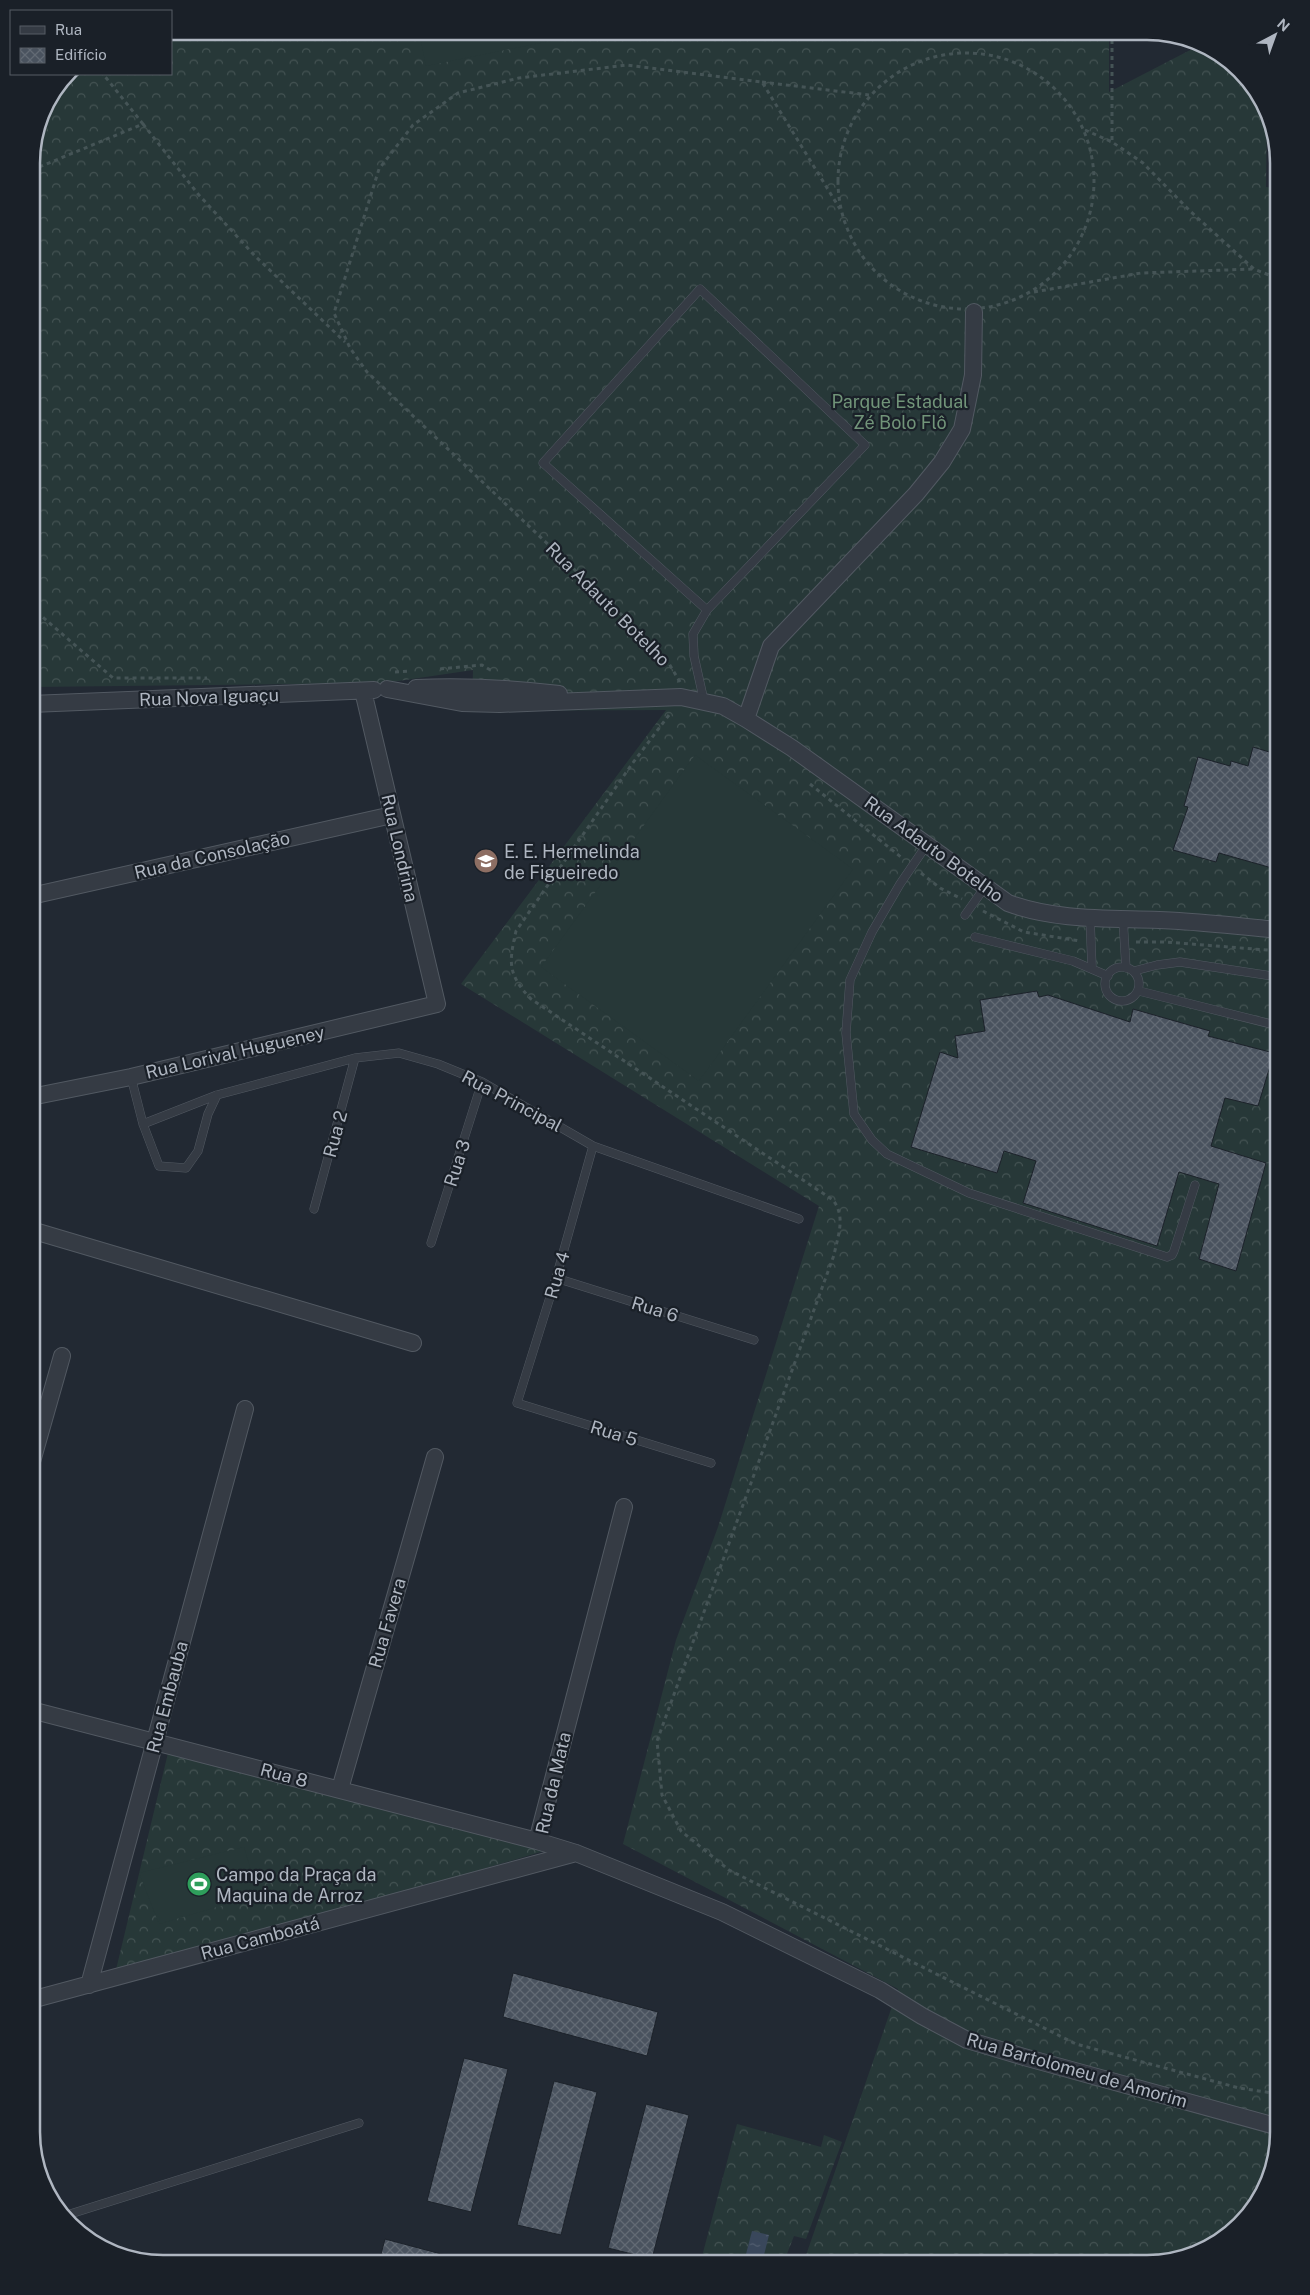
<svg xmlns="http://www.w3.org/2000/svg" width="1310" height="2295" font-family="'Public Sans',sans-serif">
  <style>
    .forest { fill: url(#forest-crowns) }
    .garden { fill: #273838 }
    .water { fill: url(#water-ripples) }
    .building { fill: url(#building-cross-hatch); stroke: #1c222a }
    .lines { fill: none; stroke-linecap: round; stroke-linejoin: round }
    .lane-casing { stroke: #525962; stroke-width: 9 }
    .street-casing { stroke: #525962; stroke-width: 18 }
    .path { stroke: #455456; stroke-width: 3; stroke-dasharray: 4 4; stroke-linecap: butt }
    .lane { stroke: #353b44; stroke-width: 8 }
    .street { stroke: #353b44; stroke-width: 16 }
    .labels { text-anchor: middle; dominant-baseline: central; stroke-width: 4.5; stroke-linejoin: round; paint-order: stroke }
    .park-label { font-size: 18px; fill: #719479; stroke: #1a2028 }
    .street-label { font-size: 18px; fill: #afb6c1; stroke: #1a2028 }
    .poi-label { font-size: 18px; fill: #afb6c1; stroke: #1a2028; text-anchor: start }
    .rim { fill: none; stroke: #afb6c1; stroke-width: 2.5 }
  </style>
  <defs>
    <pattern id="forest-crowns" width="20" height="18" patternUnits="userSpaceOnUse" patternTransform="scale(1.25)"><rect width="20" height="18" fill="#273838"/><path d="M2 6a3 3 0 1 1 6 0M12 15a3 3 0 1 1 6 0" fill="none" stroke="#445353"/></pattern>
    <pattern id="water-ripples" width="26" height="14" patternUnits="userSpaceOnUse" patternTransform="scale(1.25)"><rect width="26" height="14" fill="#39475b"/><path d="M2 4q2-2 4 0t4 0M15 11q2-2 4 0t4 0" fill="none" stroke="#535f71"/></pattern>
    <pattern id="building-cross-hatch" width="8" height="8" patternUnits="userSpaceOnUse" patternTransform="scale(1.25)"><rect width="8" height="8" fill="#4a535f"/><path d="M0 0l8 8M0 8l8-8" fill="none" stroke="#626a74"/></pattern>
  </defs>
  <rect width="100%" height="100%" fill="#222933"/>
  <path class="forest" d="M171,31L1109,32V92L1198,46L1220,54L1265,105L1267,114L1266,187L1279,188V2132L1257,2205L1205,2250L1147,2264H803L898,1989L623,1844L676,1640L718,1527L819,1206L461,984L666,710L472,711L473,670L385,683L31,687L32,155L45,105L67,74H171Z
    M168,1753L544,1851L114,1978Z
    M737,2124L821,2147L824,2135L842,2142L806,2239L794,2236L783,2264H700Z"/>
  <path class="garden" d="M419,31H600L426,66Z
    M695,755L853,869L699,1081L541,967Z
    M244,1847L258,1895L159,1924L139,1873Z"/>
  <path class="water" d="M752,2231L769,2235L762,2263L745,2258Z"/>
  <path class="building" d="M1253,747L1279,755V870L1219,853L1216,862L1173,850L1188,807L1184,806L1198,757L1230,766L1231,761L1248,766Z
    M1037,991L1039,997L1048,995L1130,1022L1133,1009L1210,1031L1208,1036L1274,1053L1258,1106L1225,1098L1211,1146L1266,1163L1236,1271L1199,1259L1219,1184L1179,1172L1157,1246L1023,1203L1036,1161L1004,1151L997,1173L911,1147L940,1052L958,1058L955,1036L985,1031L980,1000Z
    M513,1973L658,2012L647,2056L503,2017Z
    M464,2058L508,2069L471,2212L427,2201Z
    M554,2081L597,2092L561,2235L517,2225Z
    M646,2104L689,2115L652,2259L608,2248Z
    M385,2239L460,2259V2264H420L408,2260L407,2264H387L389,2256L381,2254Z"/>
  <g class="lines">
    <defs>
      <path id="lane" d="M704,701L694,656L693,634L707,610L865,445L700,289L543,463L707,610
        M928,843L900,884L872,932L850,980L846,1033L854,1114L872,1140L887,1154L969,1193L1167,1257L1172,1255L1174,1251L1195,1185
        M965,915L985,887
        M1090,917L1092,968
        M1123,919L1126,968
        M975,937L1073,961L1108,976
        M1105 984a17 17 0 1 1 34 0a17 17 0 1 1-34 0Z
        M1134,971L1157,965L1180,962L1279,977
        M1139,991L1279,1026
        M131,1077L143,1124L159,1166L186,1168L198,1151L208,1114L217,1095
        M143,1124L217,1095L355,1058L399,1053L438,1064L482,1082L593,1146L799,1219
        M593,1146L556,1278L517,1403L711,1463
        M314,1209L355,1058
        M431,1243L482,1082
        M556,1278L754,1340
        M67,2215L359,2123"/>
      <path id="street" d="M416,688C466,686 510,688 559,694
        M387,689L462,703L500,704L681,697L723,706L746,719L792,748L1008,903C1062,923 1122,917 1179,921C1212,923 1246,927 1279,930
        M31,704L374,690
        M746,719L771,646L916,494L942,462L962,429L973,375L974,312
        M31,896L392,815
        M31,1097L131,1077L437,1004L363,691
        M31,1230L413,1343
        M31,1465L62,1356
        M31,1710L537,1841L576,1853L722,1912L880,1990L922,2016L967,2040L1024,2057L1279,2127
        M340,1789L435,1457
        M537,1841L624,1507
        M89,1985L245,1409
        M31,2000L576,1853"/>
    </defs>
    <use href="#lane" class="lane-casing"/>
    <use href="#street" class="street-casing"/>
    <path class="path" d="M1112,32V142
      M838 181a128 128 0 1 1 256 0a128 128 0 1 1-256 0Z
      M762,82L869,95
      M143,124L198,194L255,256L345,342
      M1085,130L1112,142L1143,163L1190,211L1254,269L1279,279
      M32,170L143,124L103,74
      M1034,292L1141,273L1253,269
      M31,607L113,678H207
      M440,669L482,665L492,671
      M395,672L411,671
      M680,682L668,662L617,610L367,372L350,348L334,313L379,169L413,125L458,93L519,78L627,65L762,82L840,209
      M669,715L632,764L516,931C509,962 507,974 531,999L833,1200C846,1217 838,1235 834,1255L657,1741L662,1795L681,1831L729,1870L1076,2044L1239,2088L1279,2094
      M810,784L902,858
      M921,873L940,888L962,899
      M983,911L1024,932L1080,941
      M1136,942H1166L1279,951"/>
    <use href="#lane" class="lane"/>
    <use href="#street" class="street"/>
  </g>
  <defs>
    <symbol id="school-disc" viewBox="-11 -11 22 22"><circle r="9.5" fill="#8d6e63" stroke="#1a2028"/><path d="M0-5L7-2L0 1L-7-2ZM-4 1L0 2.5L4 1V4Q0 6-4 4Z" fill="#fff"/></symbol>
    <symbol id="stadium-disc" viewBox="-11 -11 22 22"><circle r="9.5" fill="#2e9e5b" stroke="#1a2028"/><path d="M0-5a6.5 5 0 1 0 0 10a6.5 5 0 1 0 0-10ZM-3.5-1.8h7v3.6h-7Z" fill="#fff"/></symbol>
  </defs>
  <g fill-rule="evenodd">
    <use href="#school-disc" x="472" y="847" width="28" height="28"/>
    <use href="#stadium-disc" x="185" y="1870" width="28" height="28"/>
  </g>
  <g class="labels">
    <g class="park-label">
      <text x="900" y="401">Parque Estadual<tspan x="900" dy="21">Zé Bolo Flô</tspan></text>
    </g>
    <g class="street-label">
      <text transform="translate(608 604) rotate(45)">Rua Adauto Botelho</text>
      <text transform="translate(209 697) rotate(-2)">Rua Nova Iguaçu</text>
      <text transform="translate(400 848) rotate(77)">Rua Londrina</text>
      <text transform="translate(934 849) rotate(36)">Rua Adauto Botelho</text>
      <text transform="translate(212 855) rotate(-13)">Rua da Consolação</text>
      <text transform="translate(235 1052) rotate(-13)">Rua Lorival Hugueney</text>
      <text transform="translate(512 1101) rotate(28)">Rua Principal</text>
      <text transform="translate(335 1134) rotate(-75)">Rua 2</text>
      <text transform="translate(457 1163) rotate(-72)">Rua 3</text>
      <text transform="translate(557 1275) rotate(-74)">Rua 4</text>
      <text transform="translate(655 1309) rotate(17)">Rua 6</text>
      <text transform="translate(614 1433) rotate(17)">Rua 5</text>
      <text transform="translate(387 1623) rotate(-74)">Rua Favera</text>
      <text transform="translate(167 1697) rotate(-75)">Rua Embauba</text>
      <text transform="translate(284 1775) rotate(15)">Rua 8</text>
      <text transform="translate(553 1783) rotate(-77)">Rua da Mata</text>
      <text transform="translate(260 1938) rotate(-15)">Rua Camboatá</text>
      <text transform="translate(1077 2070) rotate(16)">Rua Bartolomeu de Amorim</text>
    </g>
    <g class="poi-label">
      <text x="504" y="851">E. E. Hermelinda<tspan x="504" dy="21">de Figueiredo</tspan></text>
      <text x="216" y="1874">Campo da Praça da<tspan x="216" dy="21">Maquina de Arroz</tspan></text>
    </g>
  </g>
  <path d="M0 0H1310V2295H0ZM163 40H1147A123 123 0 0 1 1270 163V2132A123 123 0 0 1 1147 2255H163A123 123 0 0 1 40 2132V163A123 123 0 0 1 163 40Z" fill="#1a2028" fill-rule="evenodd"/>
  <path class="rim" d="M163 40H1147A123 123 0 0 1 1270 163V2132A123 123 0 0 1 1147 2255H163A123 123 0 0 1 40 2132V163A123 123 0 0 1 163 40Z"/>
  <rect x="10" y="10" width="162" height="65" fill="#1a2028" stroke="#565c65"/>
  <rect x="20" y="26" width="25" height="8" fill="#353b44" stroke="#565c65"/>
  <text x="55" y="35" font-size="15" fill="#afb6c1">Rua</text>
  <rect x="20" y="48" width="25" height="15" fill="url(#building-cross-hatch)" stroke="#565c65"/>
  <text x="55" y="60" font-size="15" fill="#afb6c1">Edifício</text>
  <g transform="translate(1275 35) rotate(41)" stroke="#1a2028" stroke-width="4" paint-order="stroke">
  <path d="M0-4L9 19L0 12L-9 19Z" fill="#afb6c1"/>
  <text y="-8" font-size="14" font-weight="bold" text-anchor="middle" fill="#afb6c1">N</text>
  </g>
</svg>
